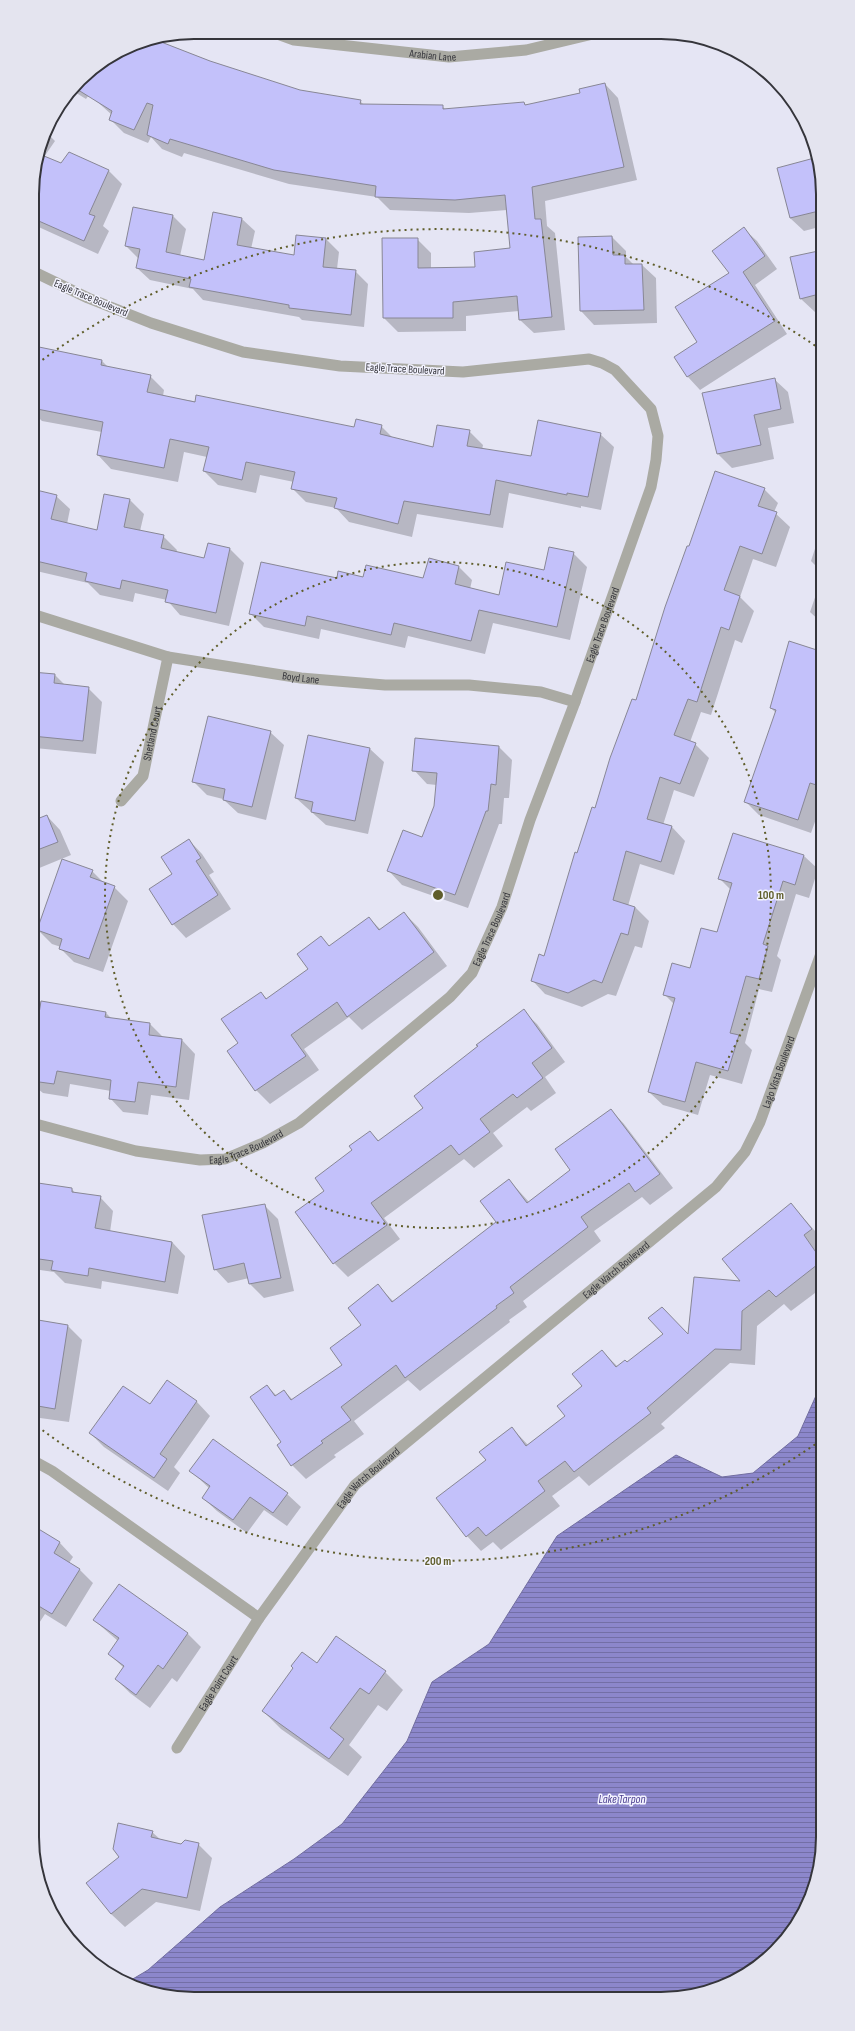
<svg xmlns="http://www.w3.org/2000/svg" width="855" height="2031" font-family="'Sofia Sans Condensed',sans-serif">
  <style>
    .water { fill: url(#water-rules); stroke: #726ea0 }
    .shadow { fill: #0003 }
    .building { fill: #c3c1fa; stroke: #888795 }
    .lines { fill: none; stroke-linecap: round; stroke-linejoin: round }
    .minor { stroke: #aaaaa3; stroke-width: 11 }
    .ring { fill: none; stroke: #5f5d2a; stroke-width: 2; stroke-dasharray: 2 4 }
    .labels { text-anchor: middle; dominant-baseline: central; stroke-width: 3; stroke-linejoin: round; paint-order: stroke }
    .street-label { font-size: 11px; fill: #35353b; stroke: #f3f3ff }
    .water-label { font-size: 12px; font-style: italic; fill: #4a3d8f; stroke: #f3f3ff }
    .rim { fill: none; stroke: #35353b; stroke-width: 2 }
    .centre { fill: #5f5d2a; stroke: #f3f3ff; stroke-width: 2 }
    .ring-label { font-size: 12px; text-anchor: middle; font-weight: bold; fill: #5f5d2a; stroke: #f3f3ff; stroke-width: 3; stroke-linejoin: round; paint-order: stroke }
  </style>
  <defs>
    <pattern id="water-rules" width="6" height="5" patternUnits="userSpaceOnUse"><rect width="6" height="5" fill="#8c87cb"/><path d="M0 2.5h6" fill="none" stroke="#736fa6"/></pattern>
  </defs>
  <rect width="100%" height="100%" fill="#e5e5f4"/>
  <path class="water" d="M823,1380V1847L811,1899L783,1944L751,1972L702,1994L661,1999L163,1996L126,1983L148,1970L220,1907L294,1859L342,1824L407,1741L432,1682L489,1644L557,1536L676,1455L722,1477L753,1473L798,1436Z"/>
  <path class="shadow" d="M154,40L210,62L300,91L360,101L364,105L442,106L446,110L524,103L526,106L581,93L605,84L618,98L637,180L545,201L547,226L555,233L565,330L534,333L520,320L519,311L466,316V331L398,332L384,318L383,239H417L431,253V269L476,268L511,249L507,210L469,213L390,210L377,197L289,184L184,153L182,157L162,149L151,137L148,143L124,133L110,119L112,115L92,97L97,83L86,99L73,91L87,72L132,44Z
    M46,132L55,141L44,157L61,164L109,171L122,184L103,226L109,231L98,254L32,224V184Z
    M818,158L823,194V226L804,231L790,218L778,169Z
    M134,208L173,216L186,229L180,256L205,261L242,219L255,231L251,249L295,256L326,239L339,252L337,269L355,271L368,284L364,327L302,320L299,317L203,300L193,289L150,280L137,268L139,259L126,246Z
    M744,229L757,241L777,269L755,285L787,334L700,390L688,377L675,357L699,342L730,273Z
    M612,237L626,251V257L634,265H642L656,278L657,323L594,325L581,311L579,238Z
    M823,251V310L815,312L801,299Z
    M32,341L40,349L101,360L109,368L150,376L164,390L163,396L355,428L381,426L394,439L434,448L469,431L483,445L482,450L532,458L600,434L614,447L601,510L581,506V508L509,493L503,528L417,514L412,537L349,522L336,508L306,502L292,488L294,482L260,475L256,493L218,485L204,471L207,457L184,452L178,482L111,469L98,455L102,432L42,421L32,411Z
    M774,379L788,392L794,423L768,428L774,459L732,468L718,454L703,394Z
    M764,489L778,503L774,512L790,527L776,567L753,559L740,597L754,611L742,643L735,640L711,715L701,712L690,742L695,744L709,758L694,797L674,790L663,825L672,827L685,841L674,875L640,864L628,906L635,907L649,921L642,948L635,946L616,996L608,994L582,1007L545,994L532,980L544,957L578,854L636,702L690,548Z
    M32,490L56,496L70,509L67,524L97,531L105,495L130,500L144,514L140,531L163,536L177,550L176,553L205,559L208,544L230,549L244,563L229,626L180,615L167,600L135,593L133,602L100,595L88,583L32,570Z
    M821,530L823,531V573L811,561Z
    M573,553L587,567L570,640L493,623L485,654L408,636L405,648L321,629L319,639L264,627L250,613L338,580L364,578L424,579L459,567L472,580L470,589L500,596Z
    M823,574V624L810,612Z
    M823,653V799L811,833L759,815L745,801L776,713L771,708Z
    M32,673L55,675L65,685L88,688L102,702L96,754L35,748L32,744Z
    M270,732L284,745L266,820L238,813L223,799L207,795L193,781Z
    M499,747L512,760L509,798H504L502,824H499L468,908L402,885L389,871L423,838L435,806L437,785L427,784L414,770Z
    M370,749L384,762L368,834L326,825L296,798Z
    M32,800L40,819L47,816L60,830L71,855L32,871Z
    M733,834L804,856L818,869L809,898L796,894L777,956L781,960L772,992L759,989L745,1043L752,1050L742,1084L710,1075L698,1115L663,1105L649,1092L674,1004L664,994L690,969L717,933L731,890L720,879Z
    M189,840L202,854L214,872L209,875L231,909L186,938L173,924V875Z
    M92,871L105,884L114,887L128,901L103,972L74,962L60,948L61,947L52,944L38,930Z
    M404,913L418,927L447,966L362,1030L349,1017L304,1049L319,1070L270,1104L256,1090L229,1051L240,1044L261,993L267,999L309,969L321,937L330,947L369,918L381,930Z
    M32,996L38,1002L106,1013L112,1019L150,1024L164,1038L182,1040L195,1054L189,1100L151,1095L148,1115L123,1112L110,1098L111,1091L70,1084L68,1097L43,1093L38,1089L32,1087Z
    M523,1011L537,1024L565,1062L545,1077L556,1093L531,1111L527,1107L493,1133L503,1146L474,1168L464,1159L384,1218L400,1239L348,1277L334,1263L325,1191L354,1151L370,1132L379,1141L424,1108Z
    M611,1110L624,1124L673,1188L650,1205L642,1197L594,1231L601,1241L523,1301L527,1307L509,1320L510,1322L420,1391L408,1380L354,1421L364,1434L334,1455L336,1457L306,1479L292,1465L283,1443L267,1386L277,1396L284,1391L293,1400L343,1365L378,1286L394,1302L497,1222L509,1180L529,1202L572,1170Z
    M823,1114V1140L817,1135Z
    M823,1177V1194L819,1191Z
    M32,1185L72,1189L75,1193L100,1197L113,1211L110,1232L172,1242L185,1256L178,1294L102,1281L101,1289L65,1283L54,1272L40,1270L32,1262Z
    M791,1204L823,1240V1247L818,1250L823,1257V1287L791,1311L784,1304L757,1326L755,1365L730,1363L661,1424L665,1428L589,1486L579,1476L552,1496L560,1506L501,1550L493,1542L481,1551L467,1536L487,1461L512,1428L528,1445L566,1416L602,1351L618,1367L689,1336L742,1282Z
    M264,1205L278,1219L294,1291L264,1298L250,1284L249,1278L228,1283L215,1269Z
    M32,1320L68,1326L82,1340L69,1422L40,1418L32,1409Z
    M167,1381L197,1402L210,1416L174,1467L180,1473L168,1491L104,1447L90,1433L150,1406Z
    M191,1471L287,1494L301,1507L287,1526L264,1510L247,1533L217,1511L203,1498L210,1489Z
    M32,1526L60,1543L73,1557L69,1563L80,1570L93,1583L66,1627L45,1614L32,1634Z
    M119,1585L188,1634L201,1647L177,1682L172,1678L150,1708L130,1693L116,1679L124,1668L109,1654L118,1641L94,1620Z
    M317,1664L385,1672L403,1690L387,1711L378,1705L349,1745L362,1757L348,1776L281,1729L263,1711L295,1668Z
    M152,1832L161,1840L181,1845L198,1844L212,1858L200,1911L156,1902L125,1927L111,1914Z"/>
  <path class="building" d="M156,40L210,61L300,90L361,100L360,104L443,105V109L524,102L525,105L580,93L579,89L605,83L624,167L532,187L535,219H541L552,317L519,320L517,296L453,302V318H383L382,238H418V268L475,267L474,252L510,248L505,195L455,200L375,197L376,186L274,170L170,139L168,144L147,135L153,105L147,103L134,130L109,120L112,111L75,88L87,72L132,44Z
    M69,152L109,170L89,214L95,216L84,241L32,218V184L44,156L61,163Z
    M818,157L823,210L790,218L777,168Z
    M133,207L173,215L166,252L204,260L213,212L242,218L237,245L294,255L296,235L326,238L323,267L356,270L351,315L289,308V305L189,287L191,279L136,268L140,249L125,246Z
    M744,227L765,256L743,272L775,321L687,377L674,357L697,342L675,307L729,273L712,251Z
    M612,236L613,255H625V264H642L644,310L580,311L578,237Z
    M823,250V293L800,299L790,257Z
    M39,347L102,360L101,365L151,375L147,392L195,402L196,395L354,427L356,419L382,425L380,434L433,447L437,425L470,430L467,446L531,456L538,420L601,433L588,497L567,493V495L496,480L490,515L404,501L398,524L334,508L337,498L291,489L295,472L246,462L242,480L203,471L209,447L170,439L164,468L97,455L103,422L32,408V381Z
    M775,378L781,409L754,415L761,445L717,454L702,393Z
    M715,471L765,488L758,506L777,512L762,554L740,546L724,590L740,596L729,630L721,627L697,702L688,699L674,735L696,743L680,784L660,777L647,819L672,826L661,862L626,851L613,900L635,907L628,935L621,933L602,983L594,980L568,993L531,981L539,954L544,956L575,852L577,853L592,807L595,808L610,758L632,699L636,700L665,607L687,546H689Z
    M32,489L57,495L51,519L97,530L104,494L130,499L124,527L164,535L161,548L204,558L208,543L230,548L216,613L165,602L168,590L122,580L120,589L85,581L87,573L32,560Z
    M549,547L574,552L557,627L479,610L471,641L394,623L391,635L307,616L305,626L249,614L261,562L337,578L338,571L363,577L366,565L423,578L429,558L459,566L455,584L499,595L506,562L544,570Z
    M789,641L823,652V787L810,783L798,820L744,802L776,710L770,708Z
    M32,672L55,674L54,683L89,687L83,741L32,736Z
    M208,716L271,731L252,807L223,800L225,789L192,782Z
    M308,735L370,748L355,821L311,812L313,802L295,798Z
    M415,738L499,746L496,785L491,784L488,811H486L455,895L387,871L403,830L422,837L434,806L437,773L412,771Z
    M47,815L58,842L32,852V821Z
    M733,833L804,855L795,885L783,881L763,944L768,946L759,979L746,976L730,1033L739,1035L728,1071L696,1062L685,1102L648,1092L675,998L663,995L672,963L690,968L701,928L717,932L732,883L718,879Z
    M189,839L201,858L196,861L218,895L172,925L149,889L172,874L161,857Z
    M62,859L93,870L90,877L115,886L89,959L59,949L62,939L37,930Z
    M404,912L434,952L347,1017L337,1002L291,1035L306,1056L255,1091L227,1051L238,1043L221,1019L261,992L266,999L308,969L297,954L321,936L329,946L369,917L379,930Z
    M41,1001L106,1012L105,1017L150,1023L149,1035L182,1039L176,1087L138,1082L135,1102L109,1099L111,1080L57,1071L54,1084L32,1081V1058Z
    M524,1009L552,1048L532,1063L543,1078L517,1098L513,1094L480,1119L490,1132L459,1155L451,1145L371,1203L387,1225L333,1264L295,1212L324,1191L315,1178L352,1150L349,1146L370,1131L378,1141L423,1108L414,1096L478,1046L476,1045Z
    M611,1109L660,1174L635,1192L629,1183L581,1217L588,1227L510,1287L514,1293L496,1306L497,1308L405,1378L396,1365L341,1407L351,1420L321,1441L323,1443L291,1466L277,1445L281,1442L250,1397L267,1385L275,1396L284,1390L291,1400L342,1365L330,1348L361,1325L348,1308L378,1284L392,1302L496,1222L480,1201L509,1179L527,1203L570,1170L555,1149Z
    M38,1183L72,1188V1192L101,1196L95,1228L172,1242L165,1282L89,1268L88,1276L51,1270L53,1261L32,1258V1219Z
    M791,1203L812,1229L804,1235L822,1261L776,1297L769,1290L742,1311L741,1350L715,1349L647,1408L651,1413L574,1472L565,1461L538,1481L545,1491L486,1536L478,1527L466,1537L436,1498L486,1460L479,1452L512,1427L526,1446L565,1416L557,1406L582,1386L572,1374L602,1350L616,1367L625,1360L627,1362L663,1334L648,1318L662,1307L688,1334L694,1277L740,1281L722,1259Z
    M265,1204L281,1278L249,1284L244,1263L214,1270L202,1215Z
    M32,1319L68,1325L55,1409L32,1405Z
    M167,1380L197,1401L160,1454L167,1459L154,1478L89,1433L123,1386L150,1404Z
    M213,1439L288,1493L273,1513L250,1497L233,1520L202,1498L210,1486L189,1471Z
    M32,1525L60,1542L54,1553L80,1569L52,1614L32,1602Z
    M119,1584L188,1633L163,1669L158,1665L136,1695L115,1679L124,1666L108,1654L119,1638L93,1620Z
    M336,1636L386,1671L369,1694L360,1688L330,1728L344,1739L329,1759L262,1711L293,1668L291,1666L302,1652L317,1663Z
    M118,1823L153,1831L151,1837L181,1844L185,1840L199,1843L187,1898L142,1889L111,1914L86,1883L119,1857L113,1849Z"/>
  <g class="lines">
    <g class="minor">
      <path id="s1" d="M272,32L294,40L449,57L526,50L593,34"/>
      <path id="s2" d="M32,614L168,657L301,678L385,685H469L541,692L575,702"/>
      <path id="s3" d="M121,801L143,776L168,657"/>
      <path id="s4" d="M32,1123L136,1151L200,1160L225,1159L263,1143L299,1123L450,997L472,973L502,907L530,820L575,702L651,487L656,460L658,436L651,409L615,370L602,363L589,359L463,372L340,366L243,352L151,323L88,298L32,271"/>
      <path d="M32,1460L52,1471L259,1618"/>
      <path id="s5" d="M177,1748L259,1618L355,1485L716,1187L745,1152L760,1122L823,948"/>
    </g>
  </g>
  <g class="ring">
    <circle cx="438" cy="895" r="333"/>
    <path d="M820 1441A666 666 0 0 1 33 1423M33 367A666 666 0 0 1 820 349"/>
  </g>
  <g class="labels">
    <g class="street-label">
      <text stroke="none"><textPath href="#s1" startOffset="163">Arabian Lane</textPath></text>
      <text transform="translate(91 298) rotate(23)">Eagle Trace Boulevard</text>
      <text transform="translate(405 369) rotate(3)">Eagle Trace Boulevard</text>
      <text stroke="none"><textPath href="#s4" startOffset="881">Eagle Trace Boulevard</textPath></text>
      <text stroke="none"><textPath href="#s2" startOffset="277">Boyd Lane</textPath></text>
      <text stroke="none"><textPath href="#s3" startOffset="77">Shetland Court</textPath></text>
      <text stroke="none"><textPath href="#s4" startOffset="557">Eagle Trace Boulevard</textPath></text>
      <text stroke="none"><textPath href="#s5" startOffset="918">Lago Vista Boulevard</textPath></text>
      <text stroke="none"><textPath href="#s4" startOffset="221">Eagle Trace Boulevard</textPath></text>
      <text stroke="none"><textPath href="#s5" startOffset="656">Eagle Watch Boulevard</textPath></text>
      <text stroke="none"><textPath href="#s5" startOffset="332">Eagle Watch Boulevard</textPath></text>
      <text stroke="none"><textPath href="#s5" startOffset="77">Eagle Point Court</textPath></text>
    </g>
    <g class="water-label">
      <text x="622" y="1799">Lake Tarpon</text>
    </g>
  </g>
  <path d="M0 0H855V2031H0ZM194 39H661A155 155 0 0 1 816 194V1837A155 155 0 0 1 661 1992H194A155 155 0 0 1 39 1837V194A155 155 0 0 1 194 39Z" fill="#e4e4ef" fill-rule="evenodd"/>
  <path class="rim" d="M194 39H661A155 155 0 0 1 816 194V1837A155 155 0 0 1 661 1992H194A155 155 0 0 1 39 1837V194A155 155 0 0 1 194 39Z"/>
  <circle cx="438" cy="895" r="6" class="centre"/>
  <g class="ring-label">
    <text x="771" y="899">100 m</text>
    <text x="438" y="1565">200 m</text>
  </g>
</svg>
